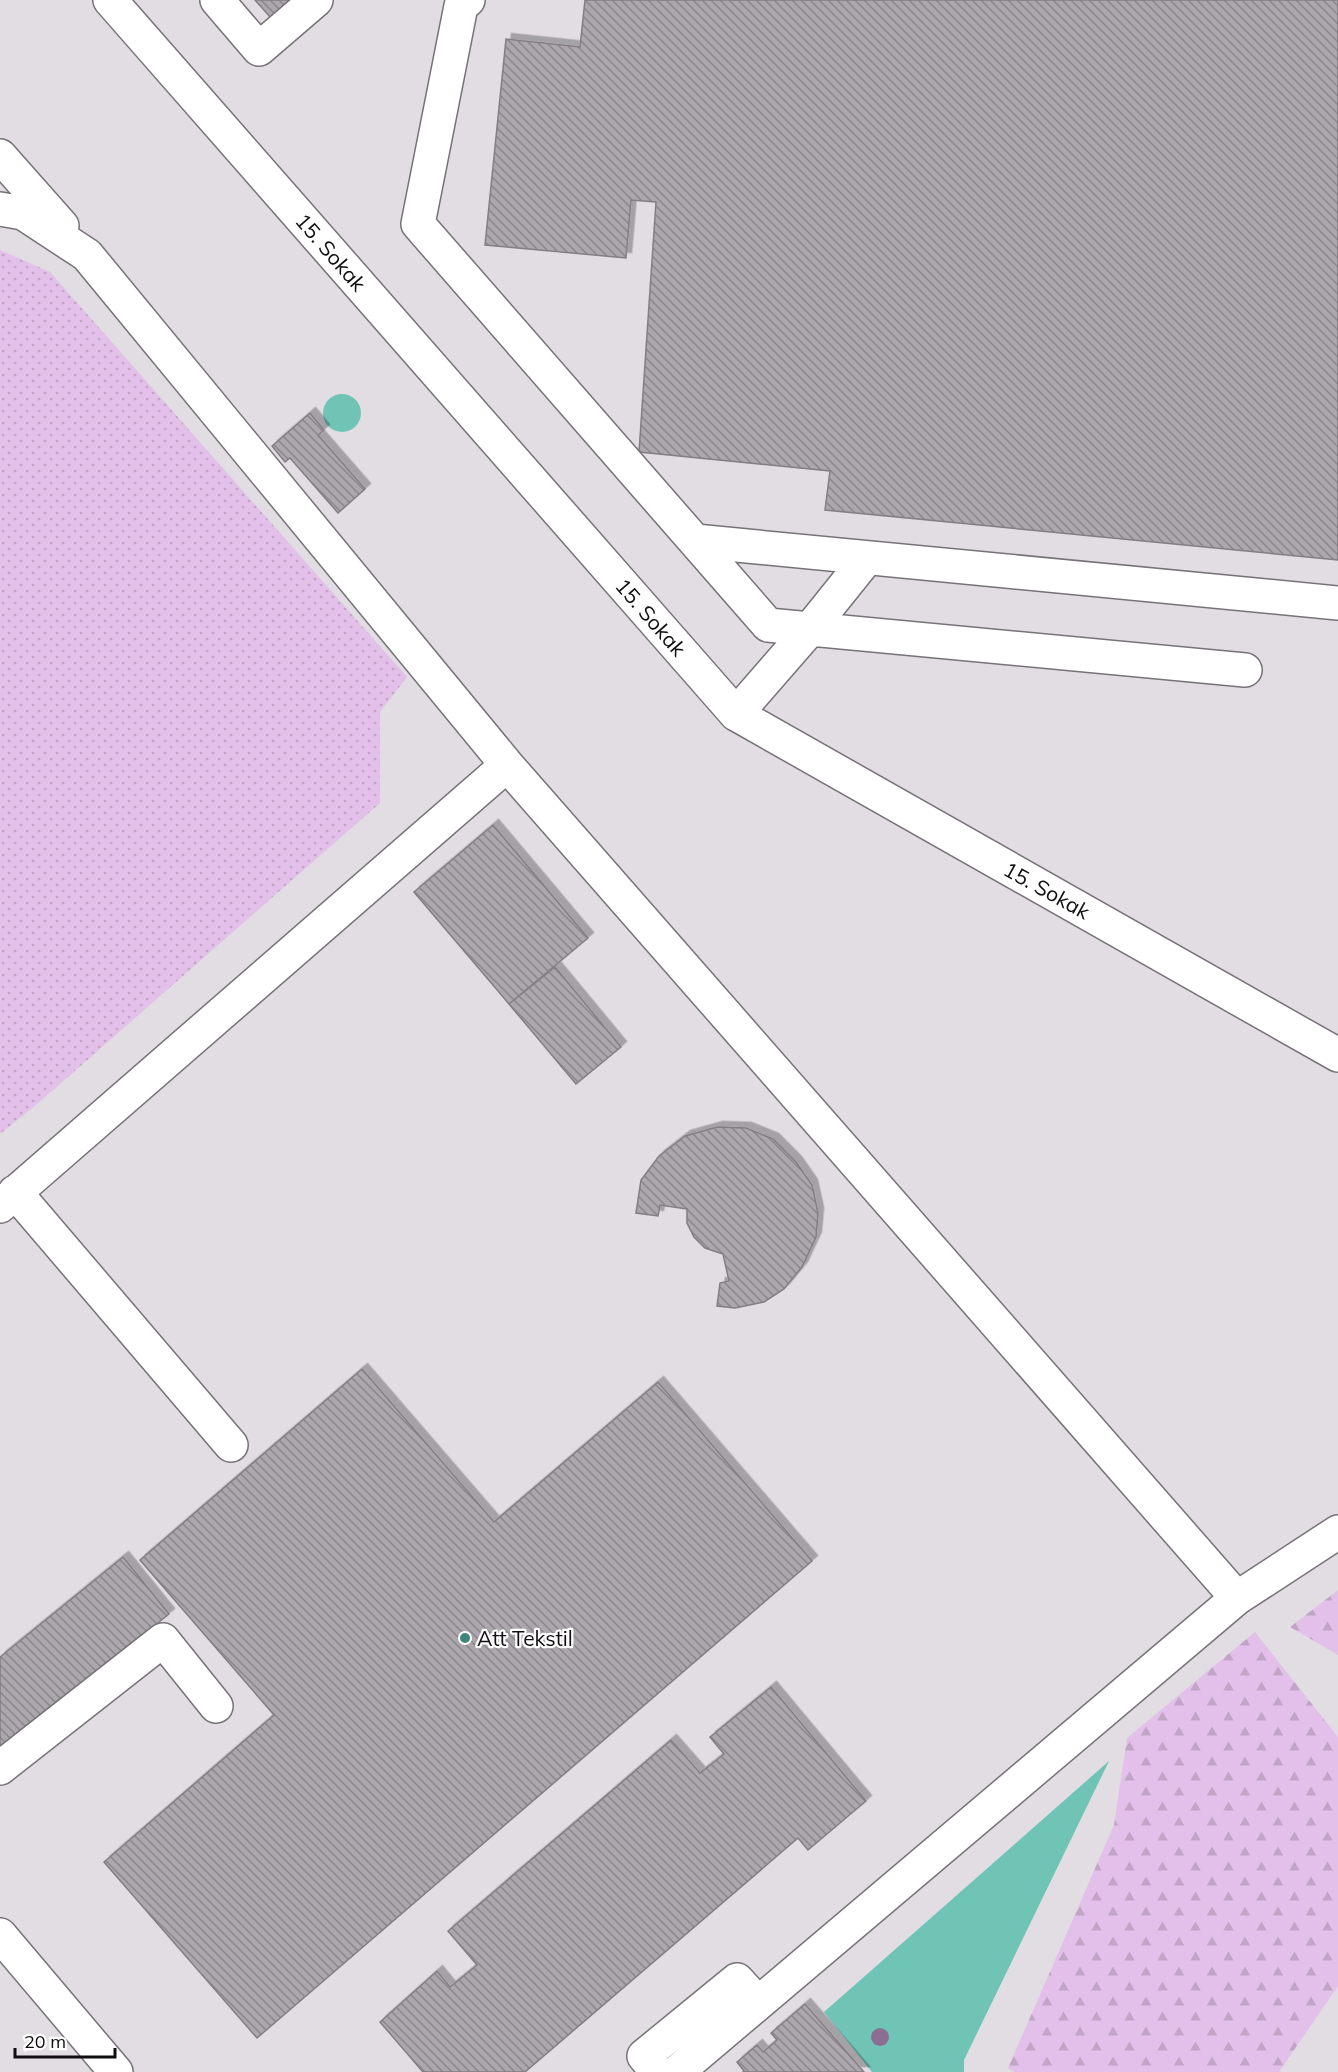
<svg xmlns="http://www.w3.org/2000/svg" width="1338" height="2072" font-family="Mulish,sans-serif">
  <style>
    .grass { fill: url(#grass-dots) }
    .forest { fill: url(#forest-firs) }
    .water { fill: #6fc4b6 }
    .building { fill: url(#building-back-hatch); stroke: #837e83; stroke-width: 1.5; filter: url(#shadow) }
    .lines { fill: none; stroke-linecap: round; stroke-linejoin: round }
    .minor-casing { stroke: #767277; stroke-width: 36 }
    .minor { stroke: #fff; stroke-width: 33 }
    .tree { fill: #8c6e92 }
    .poi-dot { fill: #3e8479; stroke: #fff; stroke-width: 2 }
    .labels { text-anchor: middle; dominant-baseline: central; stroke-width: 4.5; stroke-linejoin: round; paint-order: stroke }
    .street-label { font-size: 21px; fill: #100e10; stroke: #fff }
    .poi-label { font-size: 21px; fill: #100e10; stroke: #fff; text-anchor: start }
  </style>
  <defs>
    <pattern id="grass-dots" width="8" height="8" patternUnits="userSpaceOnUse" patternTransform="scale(1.5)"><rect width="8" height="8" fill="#e3c0e9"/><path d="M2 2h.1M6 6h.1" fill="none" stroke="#c2a4c7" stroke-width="1.8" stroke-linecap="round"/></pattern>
    <pattern id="forest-firs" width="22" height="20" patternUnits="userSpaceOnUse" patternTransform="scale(1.5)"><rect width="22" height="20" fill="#e3c0e9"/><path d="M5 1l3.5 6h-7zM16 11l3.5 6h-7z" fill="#c2a4c7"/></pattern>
    <pattern id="building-back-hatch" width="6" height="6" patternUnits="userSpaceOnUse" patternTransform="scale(1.5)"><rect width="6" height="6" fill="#aba7ac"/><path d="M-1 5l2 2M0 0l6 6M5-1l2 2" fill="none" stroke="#8a868b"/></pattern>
    <filter id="shadow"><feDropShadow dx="5.5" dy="-5.5" stdDeviation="0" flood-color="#0004"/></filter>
  </defs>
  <rect width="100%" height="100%" fill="#e1dde2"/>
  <path class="grass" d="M0,250L50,272L407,677L380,712V803L36,1105L0,1134Z"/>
  <path class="forest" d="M1338,1590V1655L1290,1627Z
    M1255,1632L1338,1737V1986L1279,2072H1014L1008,2068L1114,1825L1127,1738Z"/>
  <path class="water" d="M323 413a19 19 0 1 1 38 0a19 19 0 1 1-38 0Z
    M1109,1761L964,2060V2072H872L824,2012Z"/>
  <path class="building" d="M255,0H292L271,18Z
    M585,0H1338V560L825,510L830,471L639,452L656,202L631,200L626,258L485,245L506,39L580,47Z
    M310,413L324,430L318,435L365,489L338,513L290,458L285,462L272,446Z
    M493,825L588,938L509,1004L414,892Z
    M555,967L621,1047L576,1084L509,1004Z
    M717,1127L746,1128L773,1139L796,1162L812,1185L818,1213L816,1237L802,1267L784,1289L764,1302L735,1308L717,1306L720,1283L729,1281L723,1254L705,1248L694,1237L687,1223V1209L660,1205L658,1216L636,1213L641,1180L659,1156L685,1136Z
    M362,1369L494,1522L658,1382L812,1561L257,2038L104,1862L274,1715L140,1560Z
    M123,1557L169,1614L0,1751V1657Z
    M771,1687L866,1801L808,1850L798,1838L525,2072H423L380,2022L437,1971L450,1987L477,1965L448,1931L671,1740L700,1773L724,1754L710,1737Z
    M805,2004L864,2072H743L744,2071L737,2062L757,2045L763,2052L777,2040L771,2033Z"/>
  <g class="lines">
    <defs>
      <path id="minor" d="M110,0L736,714L1338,1055
        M217,0L259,49L316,0
        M468,0L461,6L418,224L768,625L1245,670
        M0,156L62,226
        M0,209L23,213L87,255L507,765L1237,1598L1338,1532
        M695,541L1338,603
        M736,714L810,629L867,558
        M15,1192L231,1445
        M0,1206L507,765
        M0,1768L163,1640L216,1706
        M0,1935L116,2072
        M657,2072L644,2056L737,1980L758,2003
        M677,2072L1237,1598"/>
    </defs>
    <use href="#minor" class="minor-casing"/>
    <use href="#minor" class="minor"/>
  </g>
  <circle class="tree" cx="880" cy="2037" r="9"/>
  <circle class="poi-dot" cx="465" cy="1638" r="6"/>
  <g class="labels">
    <g class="street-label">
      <text transform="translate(331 252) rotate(49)">15. Sokak</text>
      <text transform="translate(651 617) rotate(49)">15. Sokak</text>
      <text transform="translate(1047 890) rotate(29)">15. Sokak</text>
    </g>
    <g class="poi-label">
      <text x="477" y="1638">Att Tekstil</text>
    </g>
  </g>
  <path d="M15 2048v9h100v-9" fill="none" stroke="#100e10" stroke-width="3"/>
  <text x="24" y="2048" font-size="18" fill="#100e10" stroke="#ffffff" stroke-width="4.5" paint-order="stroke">20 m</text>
</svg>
